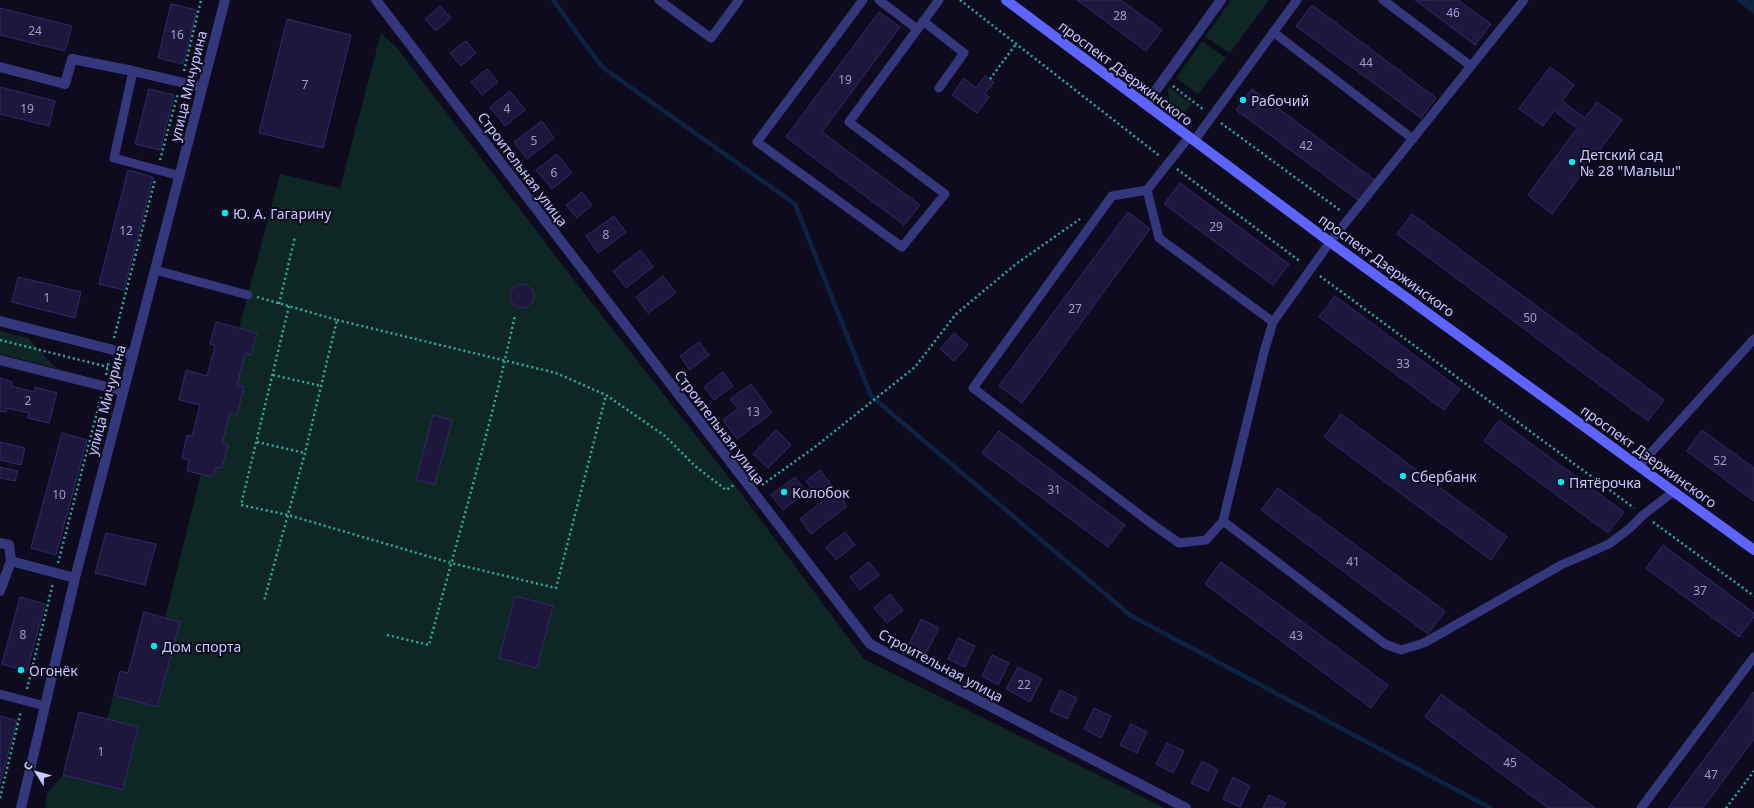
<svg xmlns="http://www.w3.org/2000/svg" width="1754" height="808" font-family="'Noto Sans',sans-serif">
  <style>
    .green { fill: #0e2724 }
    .water { fill: #0b2341 }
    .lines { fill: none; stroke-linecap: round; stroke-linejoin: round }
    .stream { stroke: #0b2341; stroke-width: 4.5 }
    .building { fill: #1d173e; stroke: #32296a }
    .path { stroke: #2bae9e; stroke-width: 2.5; stroke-dasharray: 2 3; stroke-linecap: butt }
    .lane { stroke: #35377c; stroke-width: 9 }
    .street { stroke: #35377c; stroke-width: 10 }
    .secondary { stroke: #5e64ff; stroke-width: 10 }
    .poi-dot { fill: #00e9f2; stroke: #0d0b1d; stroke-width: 1.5 }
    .labels { text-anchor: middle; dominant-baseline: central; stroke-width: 4; stroke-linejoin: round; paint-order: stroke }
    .number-label { font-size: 12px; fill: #9f9bcf }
    .street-label { font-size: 14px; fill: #cac7ff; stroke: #0d0b1d }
    .poi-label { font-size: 14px; fill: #cac7ff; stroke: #0d0b1d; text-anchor: start }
  </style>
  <rect width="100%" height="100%" fill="#0d0b1d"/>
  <path class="green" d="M1231,0H1269L1230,53L1205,37Z
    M381,33L398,49L570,275L734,484L864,659L1165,808H45L47,793L63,775L79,712L107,719L120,671L128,673L144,612L165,618L201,474L213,477L230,413L237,415L244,388L237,385L245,353L251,355L257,333L239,328L280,174L340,188Z
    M1202,41L1226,58L1198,94L1176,78Z
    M1169,87L1191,104L1179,119L1170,111L1168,91Z
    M0,331L28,338L56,368L0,354Z"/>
  <path class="water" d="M1736,0H1754V14Z"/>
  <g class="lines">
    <path class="stream" d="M553,0L602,67L795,204L871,396L1130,615L1490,808"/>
  </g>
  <path class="building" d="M1077,0H1121L1162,30L1146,51Z
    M1415,0H1458L1491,24L1475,45Z
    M171,4L197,10L183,64L158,58Z
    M1312,5L1436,98L1421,118L1296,26Z
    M440,6L451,18L436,31L425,19Z
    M0,8L72,26L65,51L0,35Z
    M879,12L900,27L822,132L920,205L904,225L786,137Z
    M287,19L351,35L323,148L259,133Z
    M466,41L476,53L461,66L450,53Z
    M1550,67L1574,85L1562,101L1585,118L1597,102L1622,120L1552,214L1528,195L1577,128L1554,111L1543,126L1519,109Z
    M487,69L498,82L482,95L471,82Z
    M985,76L994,82L985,94L989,97L977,113L952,95L964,78L976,88Z
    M0,87L55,101L49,126L0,114Z
    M149,89L174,95L160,150L135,144Z
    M1252,89L1376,181L1361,202L1236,110Z
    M510,91L525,110L505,126L490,107Z
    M542,121L554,138L527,159L514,142Z
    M557,154L572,173L552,189L536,170Z
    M128,170L153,177L124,290L99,284Z
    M1180,183L1289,264L1273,285L1164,204Z
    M582,192L592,205L577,218L566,205Z
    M1128,212L1150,229L1022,403L999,386Z
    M1412,214L1664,400L1648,421L1397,234Z
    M614,216L626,232L598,253L586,236Z
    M641,250L653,267L626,288L613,271Z
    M663,276L676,293L648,313L636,297Z
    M18,277L81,292L75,318L12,302Z
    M510 296a12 12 0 1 1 24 0a12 12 0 1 1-24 0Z
    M1335,296L1460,389L1444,410L1319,317Z
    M216,322L257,333L251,355L245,353L237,385L244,387L237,415L230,413L222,444L228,445L222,468L216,467L213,477L187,471L189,460L182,458L187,435L192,436L200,405L179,400L186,370L207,376L215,346L210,344Z
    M954,333L968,345L954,361L940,349Z
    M699,342L709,355L690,370L680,356Z
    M723,372L733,386L714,400L704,387Z
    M0,378L12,382L11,386L34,392L35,387L57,393L49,423L28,418L29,413L7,408L6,412L0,411Z
    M751,384L772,413L737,439L723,420L738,409L730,399Z
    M1341,414L1507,537L1491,560L1324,437Z
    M433,415L452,420L435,484L416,480Z
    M1499,420L1624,512L1608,533L1484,441Z
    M776,430L791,445L768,468L753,454Z
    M1702,430L1754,468V501L1687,451Z
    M999,431L1125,525L1108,547L982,453Z
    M62,433L87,440L56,555L31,548Z
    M0,442L25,448L21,465L0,460Z
    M0,467L18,471L15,481L0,478Z
    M820,470L847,506L811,534L800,519L822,502L806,481Z
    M795,477L806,492L783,510L771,495Z
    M1278,488L1445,611L1428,634L1261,510Z
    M845,532L855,545L836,560L826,547Z
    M106,533L156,544L145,585L95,573Z
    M1663,545L1754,613V617L1739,637L1646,568Z
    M869,562L879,575L860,590L850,577Z
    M1221,562L1388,685L1371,708L1205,584Z
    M890,594L903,610L887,623L874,608Z
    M515,596L553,606L537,668L499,658Z
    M20,597L45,604L27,671L2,664Z
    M144,612L180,622L157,707L114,695L120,671L128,673Z
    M921,619L939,628L926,653L909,644Z
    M958,638L975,646L965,667L948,659Z
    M992,655L1009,663L998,685L982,676Z
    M1018,667L1042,679L1030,702L1006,689Z
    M1060,690L1077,698L1067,719L1050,711Z
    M1754,692V739L1703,808H1668Z
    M1441,694L1595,808H1548L1425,717Z
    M1094,708L1111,716L1101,738L1084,729Z
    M79,712L138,727L123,790L63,775Z
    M0,716L17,721L0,783Z
    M1131,724L1147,732L1137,753L1120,745Z
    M1167,743L1184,751L1173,773L1156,764Z
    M1202,761L1218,770L1208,791L1191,783Z
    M1233,777L1250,786L1240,807L1223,799Z
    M1269,795L1286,803L1283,808H1263Z"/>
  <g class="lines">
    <path class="path" d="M960,0L1161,157
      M184,71L201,0
      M990,79L1016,44
      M1173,86L1204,110
      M1221,123L1341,211
      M160,160L178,93
      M1177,169L1301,262
      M1320,276L1634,508
      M257,297L337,320L305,453L264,601
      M279,304L295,237
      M289,306L241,505L288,515L451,563L556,588L606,395
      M337,320L556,373L606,395L665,436L695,466L726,490L734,485
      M114,338L155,180
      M0,340L108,367
      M106,375L109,360
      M273,375L321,386
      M257,442L305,453
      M762,485L815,447L915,367L956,314L1016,264L1080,219
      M1653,522L1754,596
      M58,563L101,397
      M387,635L429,645C458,536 491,427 515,315
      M27,689L53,583
      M0,798L21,711
      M1726,808L1754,771"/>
    <path class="lane" d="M659,0L711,38L739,0
      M863,0L757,142L902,247L945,194L849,122L939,0
      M879,0L917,29
      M1383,0L1471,66
      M923,21L964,53L939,88
      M1273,32L1413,139
      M133,71L114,158L180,176
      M1189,137L1147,190L1112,196L973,388L1152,524L1179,543L1206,540L1223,521L1264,352L1273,322L1330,242L1524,0
      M1194,141L1297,0
      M1147,190L1159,238L1273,322
      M155,270L248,295
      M1639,466L1754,339
      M1223,521L1385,644L1401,650L1424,643L1561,565L1609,544L1630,528L1643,515L1673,492
      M0,694L45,706
      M1641,808L1754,657"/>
    <path class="street" d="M376,0L870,644L1186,808
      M0,67L65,84L72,59L133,71L201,87
      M1146,104L1221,0
      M0,321L133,355
      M0,360L123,391
      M0,543L9,545L11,561L75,578
      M0,591L11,561
      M21,808L75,578L225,0"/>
    <path class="secondary" d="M1006,0L1330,242L1754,550"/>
  </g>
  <g class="poi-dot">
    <circle cx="1243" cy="100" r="4"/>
    <circle cx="1572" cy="162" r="4"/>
    <circle cx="225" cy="213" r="4"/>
    <circle cx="1403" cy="476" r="4"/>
    <circle cx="1561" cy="482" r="4"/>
    <circle cx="784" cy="492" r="4"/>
    <circle cx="154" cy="646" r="4"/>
    <circle cx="21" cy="670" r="4"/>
  </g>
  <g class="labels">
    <g class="number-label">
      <text x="1453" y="12">46</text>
      <text x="1120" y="15">28</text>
      <text x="35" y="30">24</text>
      <text x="177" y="34">16</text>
      <text x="1366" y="62">44</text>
      <text x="845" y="79">19</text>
      <text x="305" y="84">7</text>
      <text x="27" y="108">19</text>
      <text x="507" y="108">4</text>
      <text x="534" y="140">5</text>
      <text x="1306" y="145">42</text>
      <text x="554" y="172">6</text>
      <text x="1216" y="226">29</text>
      <text x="126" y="230">12</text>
      <text x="606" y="234">8</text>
      <text x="47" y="297">1</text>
      <text x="1075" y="308">27</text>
      <text x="1530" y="317">50</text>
      <text x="1403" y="363">33</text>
      <text x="28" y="400">2</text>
      <text x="753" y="411">13</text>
      <text x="1720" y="460">52</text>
      <text x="1054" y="489">31</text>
      <text x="59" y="494">10</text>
      <text x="1353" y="561">41</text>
      <text x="1700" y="590">37</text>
      <text x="23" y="634">8</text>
      <text x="1296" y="635">43</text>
      <text x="1024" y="684">22</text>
      <text x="101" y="751">1</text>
      <text x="1510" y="762">45</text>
      <text x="1711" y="774">47</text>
    </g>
    <g class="street-label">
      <text transform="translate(1126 73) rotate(37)">проспект Дзержинского</text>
      <text transform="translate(188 86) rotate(-76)">улица Мичурина</text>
      <text transform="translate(523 169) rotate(53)">Строительная улица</text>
      <text transform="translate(1387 265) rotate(36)">проспект Дзержинского</text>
      <text transform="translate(106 400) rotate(-75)">улица Мичурина</text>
      <text transform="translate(720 427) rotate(53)">Строительная улица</text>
      <text transform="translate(1649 456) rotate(36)">проспект Дзержинского</text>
      <text transform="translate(941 665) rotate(28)">Строительная улица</text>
    </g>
    <g class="poi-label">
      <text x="1251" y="100">Рабочий</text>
      <text x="1580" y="154">Детский сад<tspan x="1580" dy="16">№ 28 "Малыш"</tspan></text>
      <text x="233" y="213">Ю. А. Гагарину</text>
      <text x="1411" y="476">Сбербанк</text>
      <text x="1569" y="482">Пятёрочка</text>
      <text x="792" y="492">Колобок</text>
      <text x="162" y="646">Дом спорта</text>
      <text x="29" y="670">Огонёк</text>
    </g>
  </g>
  <g transform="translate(36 772) rotate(307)" stroke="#0d0b1d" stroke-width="3" paint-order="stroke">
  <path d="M0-3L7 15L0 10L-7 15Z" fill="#cac7ff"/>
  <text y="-6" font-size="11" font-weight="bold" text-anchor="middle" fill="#cac7ff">С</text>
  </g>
</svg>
